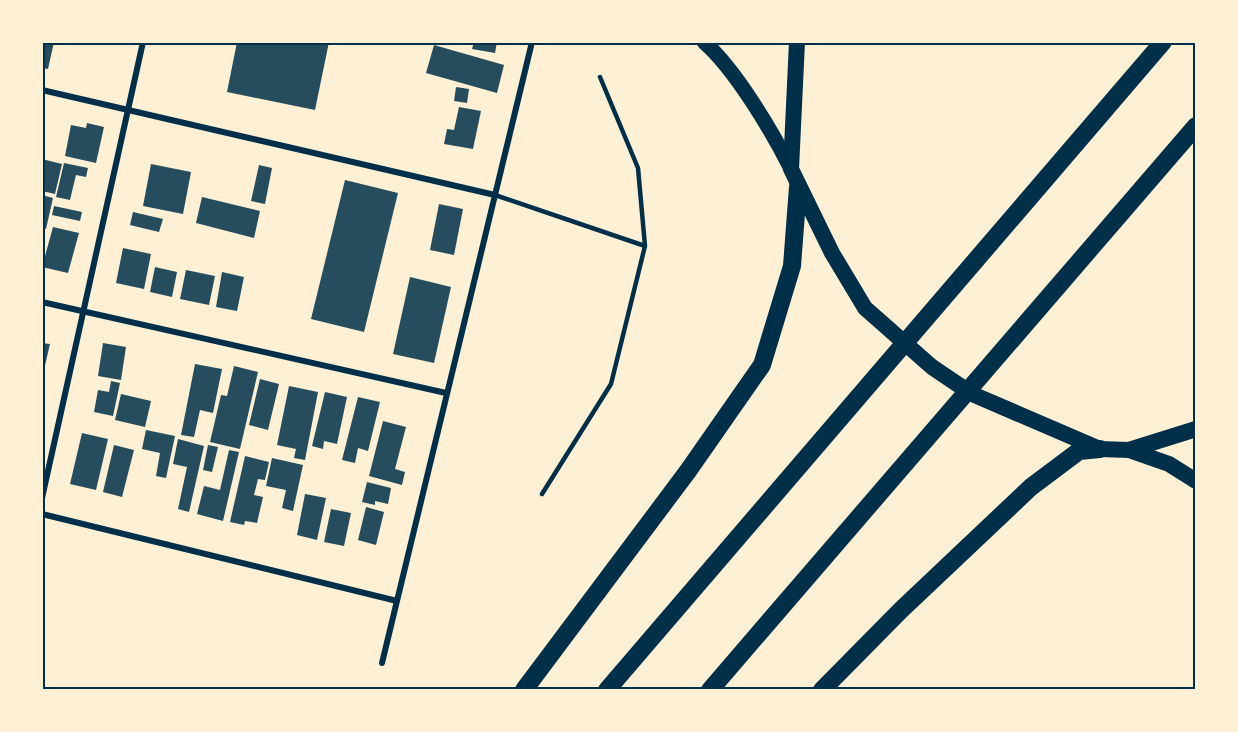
<svg xmlns="http://www.w3.org/2000/svg" width="1238" height="732" font-family="'Source Sans 3',sans-serif">
  <style>
    .building { fill: #264d5e }
    .lines { fill: none; stroke-linecap: round; stroke-linejoin: round }
    .service { stroke: #003049; stroke-width: 4.5 }
    .minor { stroke: #003049; stroke-width: 6 }
    .primary { stroke: #003049; stroke-width: 15 }
    .trunk { stroke: #003049; stroke-width: 16 }
    .motorway { stroke: #003049; stroke-width: 18 }
    .neatline { fill: none; stroke: #003049; stroke-width: 2 }
  </style>
  <rect width="100%" height="100%" fill="#fdf0d5"/>
  <path class="building" d="M42,42H54L48,69L42,68Z
    M237,42H329L315,110L227,92Z
    M474,42H497L495,53L472,49Z
    M434,45L504,65L497,93L426,73Z
    M456,87L469,89L467,103L454,101Z
    M459,107L481,111L473,149L444,144L447,129L454,130Z
    M87,123L104,127L96,163L65,156L71,125L86,128Z
    M42,159L62,164L55,194L42,191Z
    M64,163L88,168L86,177L76,175L70,200L56,197Z
    M151,164L191,172L183,214L143,206Z
    M259,165L272,168L265,204L251,201Z
    M345,180L398,193L364,332L311,319Z
    M42,195L53,198L46,229L42,228Z
    M202,197L260,211L254,238L196,223Z
    M439,204L463,209L454,255L430,250Z
    M54,206L82,212L80,221L52,215Z
    M133,212L163,219L159,232L130,225Z
    M53,227L79,233L68,273L42,267Z
    M123,248L151,254L144,289L116,283Z
    M155,267L177,272L172,297L150,292Z
    M186,270L215,276L209,305L180,299Z
    M222,272L244,277L237,311L216,307Z
    M410,277L451,287L434,363L393,354Z
    M42,343L50,344L43,374H42Z
    M103,343L126,347L121,380L98,376Z
    M195,364L222,369L213,413L200,410L194,437L181,435Z
    M234,366L258,372L240,449L210,442L221,395L227,396Z
    M260,379L279,384L268,430L249,425Z
    M111,381L120,383L113,416L94,412L98,390L109,392Z
    M289,386L318,392L305,460L294,458L296,449L277,445Z
    M325,392L347,397L337,444L324,441L323,449L312,446Z
    M121,394L151,401L145,427L115,420Z
    M358,397L380,402L368,451L358,448L355,463L342,460Z
    M383,421L406,427L395,469L405,472L402,485L369,476Z
    M146,430L175,436L166,478L156,476L160,453L142,449Z
    M82,433L108,439L96,490L70,484Z
    M178,439L204,446L189,512L178,509L187,467L173,464Z
    M114,445L134,450L122,497L103,492Z
    M208,445L218,447L212,472L203,470Z
    M229,450L239,452L223,521L197,514L204,486L220,490Z
    M245,456L269,462L265,480L258,479L254,495L263,497L257,523L245,521L244,525L230,522Z
    M272,458L303,465L293,511L282,508L286,490L266,486Z
    M367,482L391,488L388,504L375,501V505L362,502Z
    M305,494L326,498L317,540L297,535Z
    M366,507L384,512L376,545L358,540Z
    M331,509L351,513L344,546L324,542Z"/>
  <g class="lines">
    <path class="service" d="M495,195L645,246
      M542,494L611,384L645,246L638,168L600,77"/>
    <path class="minor" d="M42,90L495,195
      M42,302L446,393
      M42,498L143,42
      M42,514L397,601
      M382,663L532,42"/>
    <path class="primary" d="M704,42C735,69 772,131 791,169"/>
    <path class="trunk" d="M797,42L791,169L832,253L865,308L932,367L972,394L1100,449L1129,450L1196,429
      M1129,450L1169,464L1196,481"/>
    <path class="motorway" d="M524,690L688,471L762,365L792,266L798,187
      M607,690L1163,42
      M710,690L1196,126
      M822,690L901,610L1031,487L1079,451L1100,449"/>
  </g>
  <rect width="1238" height="732" fill="none" stroke="#fdf0d5" stroke-width="87"/>
  <rect x="44" y="44" width="1150" height="644" class="neatline"/>
</svg>
